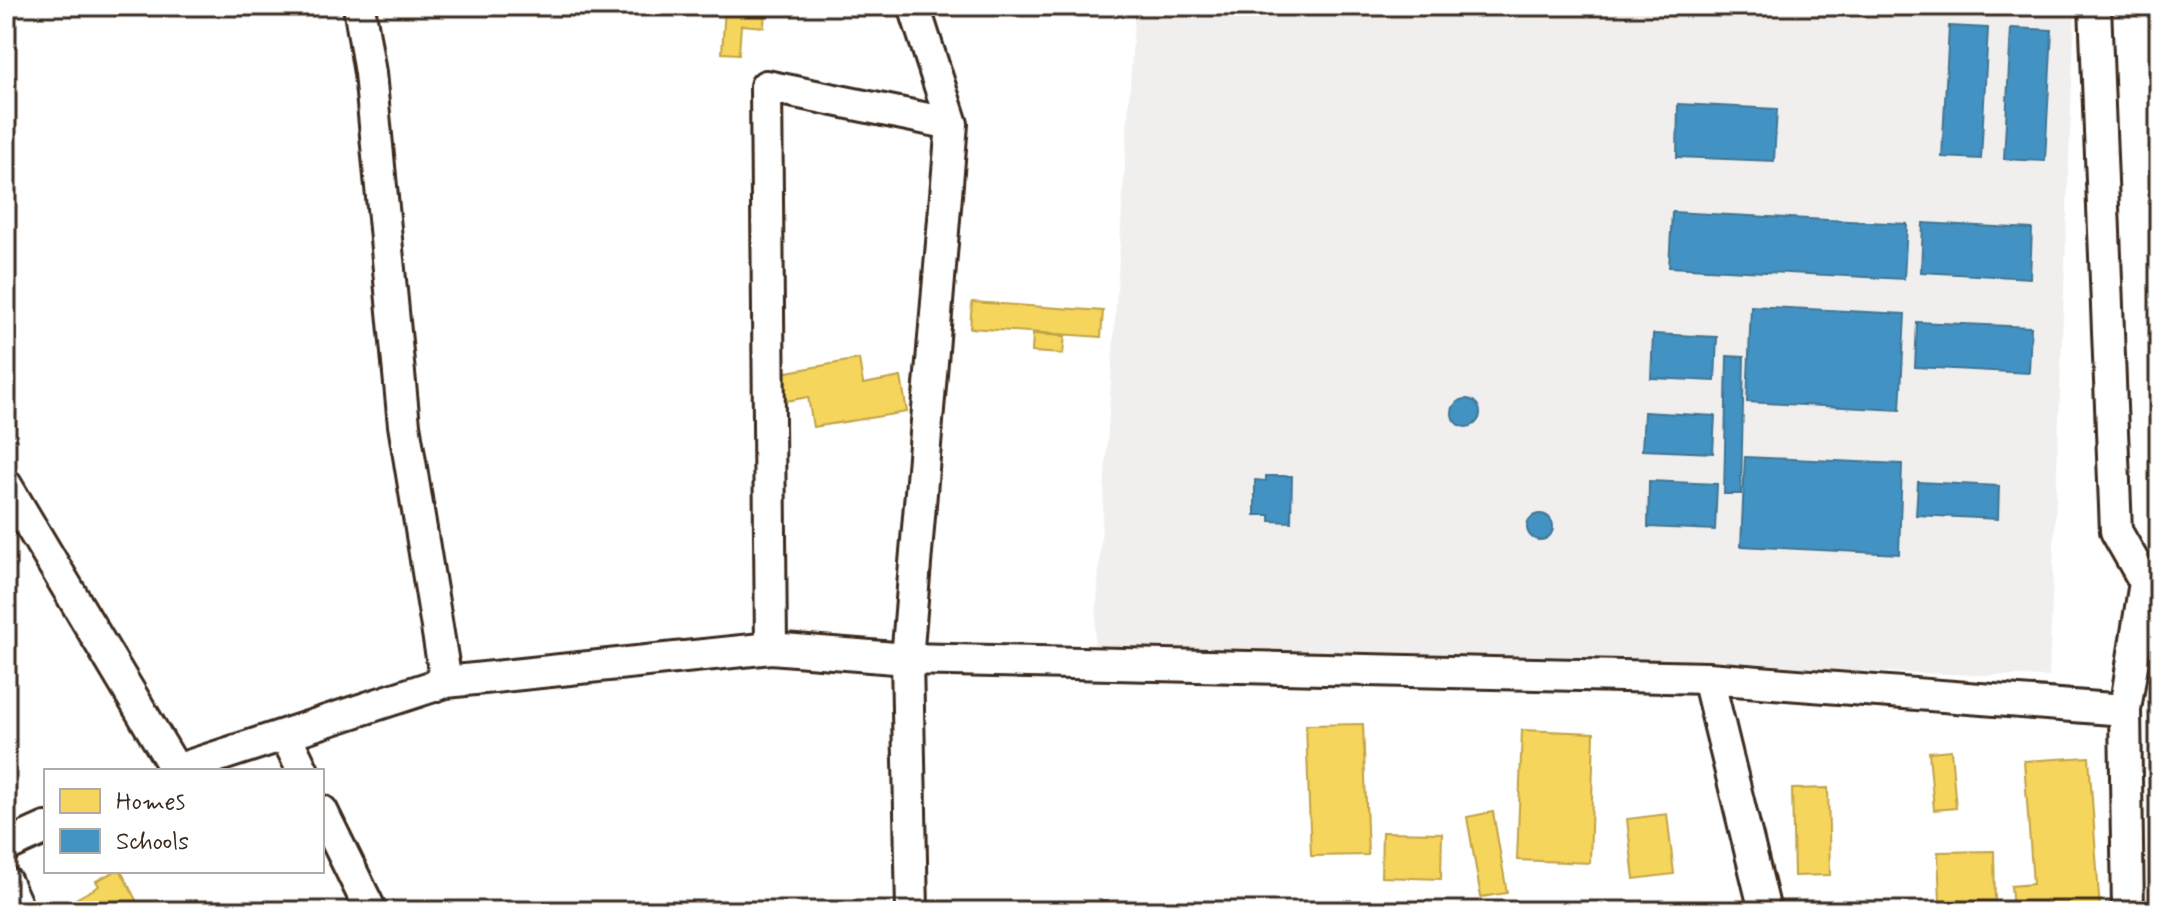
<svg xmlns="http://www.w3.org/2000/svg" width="2165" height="917" font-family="Mynerve,sans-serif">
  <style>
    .built { fill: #f1efee }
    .homes { fill: #f6d55c; stroke: #bea249; stroke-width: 2 }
    .schools { fill: #4393c3; stroke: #417492; stroke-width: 2 }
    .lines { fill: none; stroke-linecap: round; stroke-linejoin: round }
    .street-casing { stroke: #3b2a1e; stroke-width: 36 }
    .street { stroke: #fff; stroke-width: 30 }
  </style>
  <rect width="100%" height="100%" fill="#fff"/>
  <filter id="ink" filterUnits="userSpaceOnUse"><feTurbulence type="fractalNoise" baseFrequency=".0125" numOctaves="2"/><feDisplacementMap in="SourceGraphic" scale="16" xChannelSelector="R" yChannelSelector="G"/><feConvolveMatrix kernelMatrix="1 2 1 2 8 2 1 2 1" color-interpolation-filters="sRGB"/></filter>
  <g filter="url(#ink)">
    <path class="built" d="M1135,6H2075L2049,677L1094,649Z"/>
    <path class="homes" d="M725,6H765L764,27L741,25L739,54L722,53Z
      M2154,103H2159V126H2154Z
      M972,302L1103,311L1101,337L970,328Z
      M1033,334L1065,336L1063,354L1032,352Z
      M859,359L863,384L901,377L907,412L813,427L808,397L781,402L776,374Z
      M1363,724L1368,855L1311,856L1306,725Z
      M1522,730L1594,733L1590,863L1517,860Z
      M1951,750L1956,808L1934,810L1929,752Z
      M2089,757L2100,911H2013L2011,886L2033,884L2024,761Z
      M1828,788L1830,875L1794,876L1792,789Z
      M1493,812L1507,893L1481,897L1467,817Z
      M1667,814L1674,874L1634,879L1627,819Z
      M1382,832L1442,833L1441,879L1381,877Z
      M1994,851L1995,901L1940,902L1938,852Z
      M115,871H121L138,904L124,911H54L99,886L96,881Z"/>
    <path class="schools" d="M1949,26L1988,28L1981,159L1942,157Z
      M2011,28L2052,30L2045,161L2004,159Z
      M1678,104L1777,109L1774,161L1677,157Z
      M1672,212L1907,224L1904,279L1669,267Z
      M1923,223L2032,229L2030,278L1921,272Z
      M1751,306L1905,314L1900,410L1747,402Z
      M1917,322L2031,327L2029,373L1915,367Z
      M1653,334L1717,337L1715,381L1651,378Z
      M1727,356L1744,357L1741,494H1724Z
      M1452 413a14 14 0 1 1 28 0a14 14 0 1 1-28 0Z
      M1644,412L1715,416L1713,453L1642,450Z
      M1745,457L1902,464L1899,554L1741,546Z
      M1266,476H1292L1291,522L1270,521V515H1255V480L1266,481Z
      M1649,481L1717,484L1715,530L1648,527Z
      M1918,482L1999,486L1998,519L1916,515Z
      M1527 527a13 13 0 1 1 26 0a13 13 0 1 1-26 0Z"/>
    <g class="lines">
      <defs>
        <path id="street" d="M359,6L370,73L404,425L446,682
          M2095,6L2116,531L2145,582
          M6,485L176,770
          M771,648L766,86L952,124
          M1708,678L2125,710L2145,582L2159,573
          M2125,710L2128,911
          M286,736L303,771
          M173,771L446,682L771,648L907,659L1708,678L1765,911
          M322,811L371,911
          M6,846L46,828
          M6,882L19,911
          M912,911L907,659L952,124L914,6"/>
      </defs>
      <use href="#street" class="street-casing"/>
      <use href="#street" class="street"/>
    </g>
  </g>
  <rect width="2165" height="917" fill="none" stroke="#fff" stroke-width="32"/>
  <rect x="16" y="16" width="2133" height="885" fill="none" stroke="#3b2a1e" stroke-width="3" filter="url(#ink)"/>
  <rect x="44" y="769" width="280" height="104" fill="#ffffff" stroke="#b1aaa5" stroke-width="2"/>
  <rect x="60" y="789" width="40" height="24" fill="#f6d55c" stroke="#b1aaa5" stroke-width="2"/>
  <text x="116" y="809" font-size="24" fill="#3b2a1e">Homes</text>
  <rect x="60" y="829" width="40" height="24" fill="#4393c3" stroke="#b1aaa5" stroke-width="2"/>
  <text x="116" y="849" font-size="24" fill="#3b2a1e">Schools</text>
</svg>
